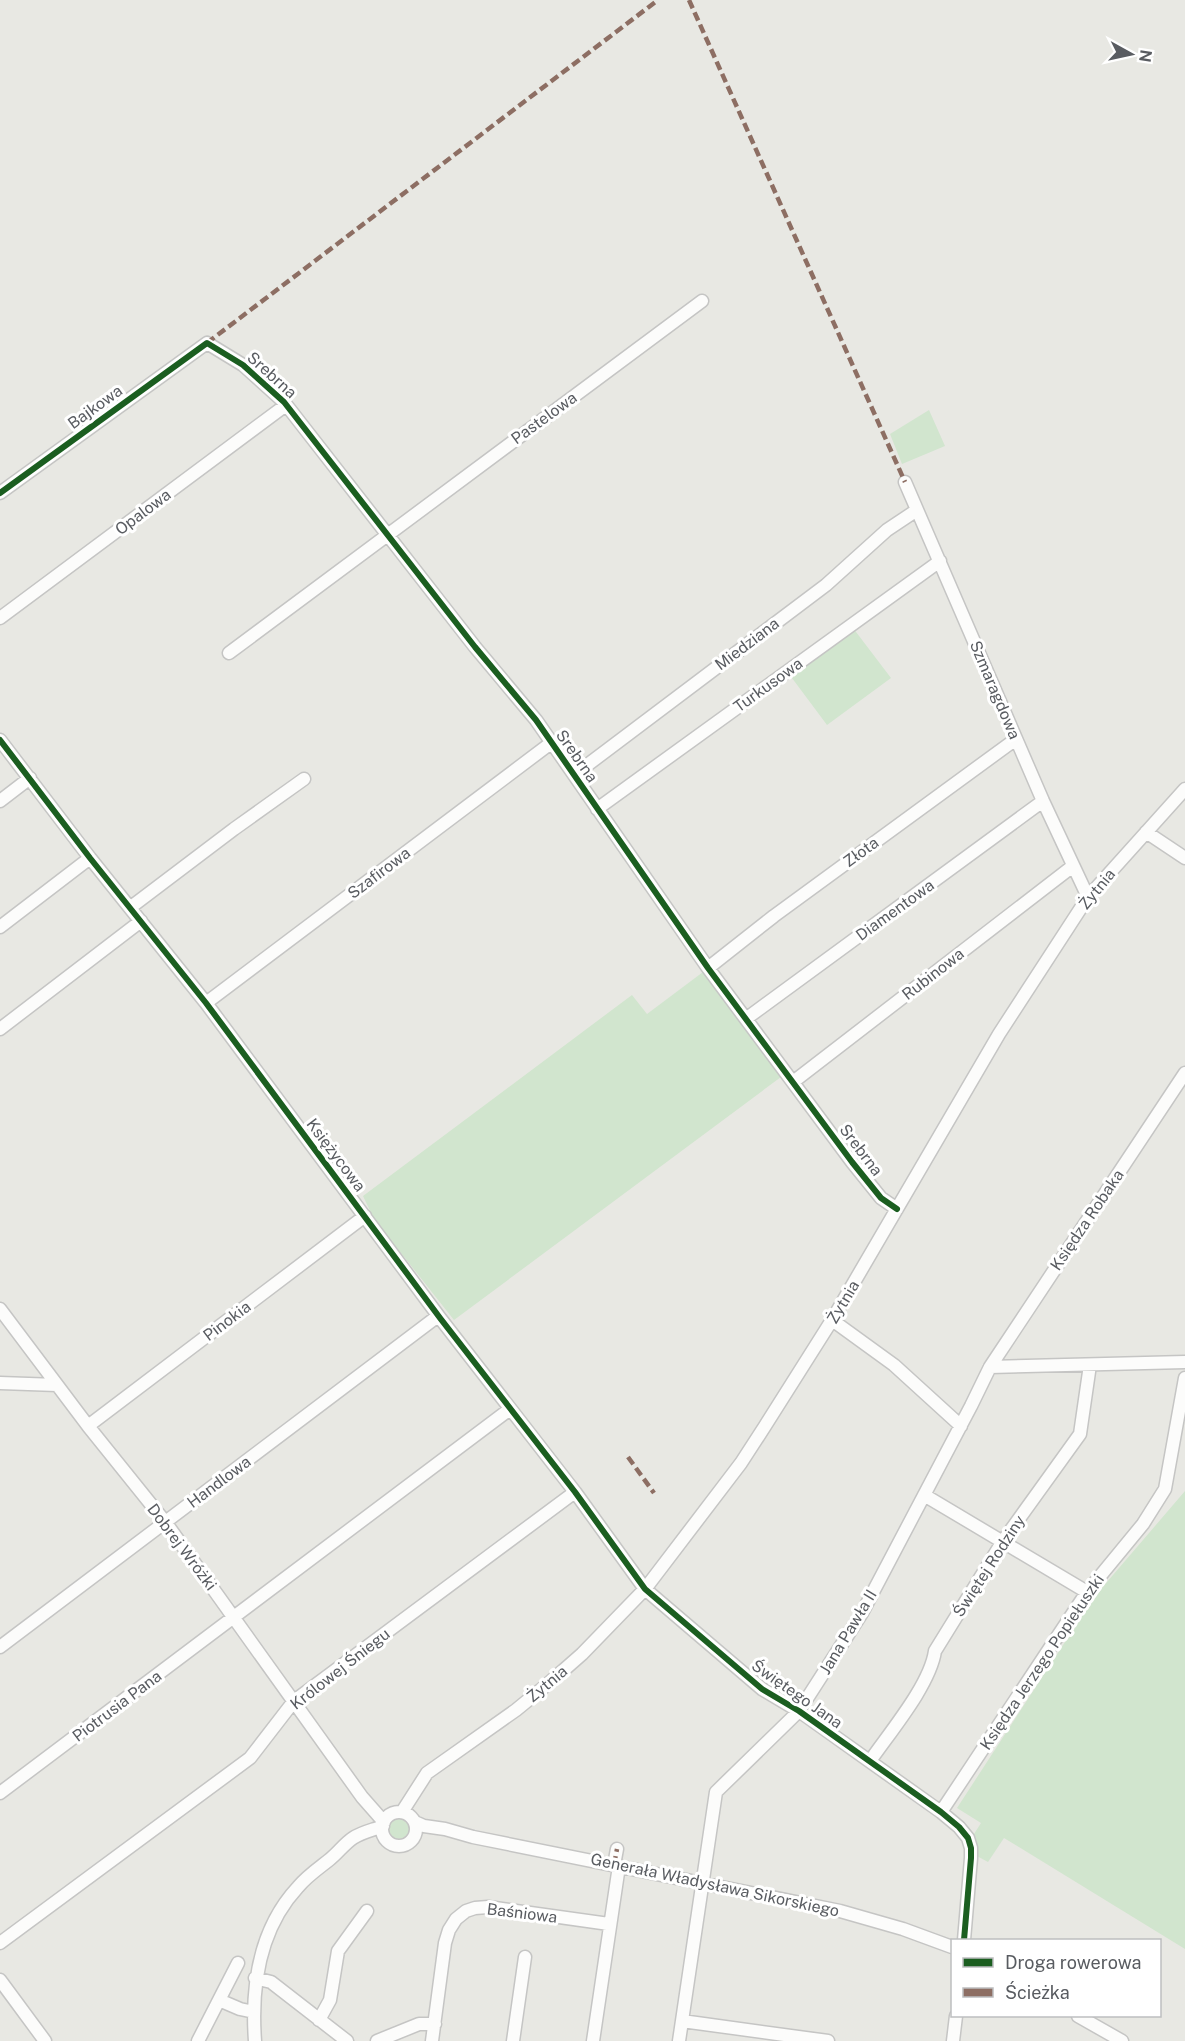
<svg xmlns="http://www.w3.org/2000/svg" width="1185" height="2041" font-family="'Public Sans',sans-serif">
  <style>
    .green { fill: #d1e5ce }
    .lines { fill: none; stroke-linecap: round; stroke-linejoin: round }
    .minor-casing { stroke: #c5c5c4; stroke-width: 15 }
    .minor { stroke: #fcfcfb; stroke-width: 12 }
    .quiet { stroke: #8d6e63; stroke-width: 4.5; stroke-dasharray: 9 4.5; stroke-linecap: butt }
    .cycleway-casing { stroke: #fff; stroke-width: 10 }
    .cycleway { stroke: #1b5e20; stroke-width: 6 }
    .labels { text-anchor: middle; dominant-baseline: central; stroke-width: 6; stroke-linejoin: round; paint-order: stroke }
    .street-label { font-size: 16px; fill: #595c61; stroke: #fff }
  </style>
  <rect width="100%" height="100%" fill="#e8e8e3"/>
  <path class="green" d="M929,410L945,446L902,464L890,434Z
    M853,628L891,678L827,725L789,674Z
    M703,972L781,1077L454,1320L374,1219L363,1196L632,995L647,1014Z
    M1185,1491V1949L1004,1838L988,1862L975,1855L974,1834L981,1823L957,1808L1095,1596Z
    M389 1829a10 10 0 1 1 20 0a10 10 0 1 1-20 0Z"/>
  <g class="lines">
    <defs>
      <path id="minor" d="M905,482L1043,801L1088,897
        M0,493L207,343L243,365L284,402L475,647L536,720L708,968L852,1162L881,1198L897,1209
        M0,618L286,405
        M229,653L702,301
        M0,740L90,858L206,1003L440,1318L575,1492L645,1589L762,1689L799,1711L941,1812L959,1827L968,1838L971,1848V1858L964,1940
        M574,775L826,585L887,530L917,510
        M0,801L30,778
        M597,809L940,561
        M1146,832L1185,858
        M131,907L234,829L304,779
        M0,927L90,858
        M708,968L774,916L1016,739
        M206,1003L551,743
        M747,1018L1043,801
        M0,1029L141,921
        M793,1082L1073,866
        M0,1309L88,1426L166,1523L362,1797L384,1822
        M832,1320L894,1365L961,1426
        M990,1367L1185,1362
        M0,1383L57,1385
        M88,1426L365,1216
        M924,1495L1087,1592
        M0,1647L438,1316
        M870,1761C890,1732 930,1685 935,1651L1003,1541L1080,1434L1090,1365
        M0,1793L510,1409
        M402,1812L427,1773L516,1710L549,1683L582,1654L645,1589L741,1463L765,1426L832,1320L999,1034L1088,897L1185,789
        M941,1812L1087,1592L1143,1524L1165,1489L1185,1378
        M382 1829a17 17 0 1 1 34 0a17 17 0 1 1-34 0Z
        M415,1822L424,1826L445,1829L473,1837L840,1911L903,1929L952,1947
        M614,1865L617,1849
        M0,1943L250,1758L294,1701L575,1492
        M255,1978L271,1982L347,2041
        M0,1980L45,2041
        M219,2000L238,1963
        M1078,2016L1122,2041
        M319,2020L330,2000L338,1951L367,1911
        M682,2021L828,2041
        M198,2041L219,2000L240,2009L254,2012
        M255,2041C251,1986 259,1929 298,1887C307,1876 319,1868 329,1860C338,1853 344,1844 353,1838C362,1832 373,1830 383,1826
        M377,2041L419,2024H435
        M432,2041L445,1943L449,1930L456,1919L466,1911L475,1908L488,1907L609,1924
        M513,2041L525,1957
        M593,2041L619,1866
        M679,2041L716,1792L799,1711L862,1613L971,1406L990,1367L1185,1073
        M953,2041L956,2016"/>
    </defs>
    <use href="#minor" class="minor-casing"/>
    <use href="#minor" class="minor"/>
    <path class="quiet" d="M689,0L905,482
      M207,343L658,0
      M628,1457L654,1493
      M614,1865L617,1849"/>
    <defs>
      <path id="cycleway" d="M0,493L207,343L243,365L284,402L475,647L536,720L708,968L852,1162L881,1198L897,1209
        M0,740L90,858L206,1003L440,1318L575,1492L645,1589L762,1689L799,1711L941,1812L959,1827L968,1838L971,1848V1858L964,1940"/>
    </defs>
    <use href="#cycleway" class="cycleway-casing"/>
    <use href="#cycleway" class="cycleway"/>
  </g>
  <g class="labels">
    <g class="street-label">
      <text transform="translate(272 375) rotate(42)">Srebrna</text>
      <text transform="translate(95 407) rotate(-36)">Bajkowa</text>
      <text transform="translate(544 418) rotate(-36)">Pastelowa</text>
      <text transform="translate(143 512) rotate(-37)">Opalowa</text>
      <text transform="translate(747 644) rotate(-37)">Miedziana</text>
      <text transform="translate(768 685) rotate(-36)">Turkusowa</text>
      <text transform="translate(995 690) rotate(67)">Szmaragdowa</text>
      <text transform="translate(577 756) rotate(55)">Srebrna</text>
      <text transform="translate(861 852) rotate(-36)">Złota</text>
      <text transform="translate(379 873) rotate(-37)">Szafirowa</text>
      <text transform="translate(1097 889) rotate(-51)">Żytnia</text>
      <text transform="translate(895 910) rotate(-36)">Diamentowa</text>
      <text transform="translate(933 974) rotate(-38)">Rubinowa</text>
      <text transform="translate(861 1150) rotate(53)">Srebrna</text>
      <text transform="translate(336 1155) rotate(53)">Księżycowa</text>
      <text transform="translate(1087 1220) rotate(-56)">Księdza Robaka</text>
      <text transform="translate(843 1302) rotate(-59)">Żytnia</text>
      <text transform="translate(227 1321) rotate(-37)">Pinokia</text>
      <text transform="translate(219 1482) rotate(-37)">Handlowa</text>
      <text transform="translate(182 1547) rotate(53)">Dobrej Wróżki</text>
      <text transform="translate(989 1566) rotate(-57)">Świętej Rodziny</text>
      <text transform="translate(848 1632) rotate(-59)">Jana Pawła II</text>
      <text transform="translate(1042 1662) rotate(-56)">Księdza Jerzego Popiełuszki</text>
      <text transform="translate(340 1669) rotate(-38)">Królowej Śniegu</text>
      <text transform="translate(547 1684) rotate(-40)">Żytnia</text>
      <text transform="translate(797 1694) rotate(35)">Świętego Jana</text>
      <text transform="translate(117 1706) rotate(-37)">Piotrusia Pana</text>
      <text transform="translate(715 1885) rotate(12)">Generała Władysława Sikorskiego</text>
      <text transform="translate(522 1913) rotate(7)">Baśniowa</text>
    </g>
  </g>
  <rect x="951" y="1939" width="210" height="78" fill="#ffffff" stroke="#bdbec0" stroke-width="1.5"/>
  <rect x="963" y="1958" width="30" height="9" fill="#1b5e20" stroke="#bdbec0" stroke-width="1.5"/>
  <text x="1005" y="1969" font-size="18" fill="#595c61">Droga rowerowa</text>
  <rect x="963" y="1988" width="30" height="9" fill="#8d6e63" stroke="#bdbec0" stroke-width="1.5"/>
  <text x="1005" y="1999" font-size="18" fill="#595c61">Ścieżka</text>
  <g transform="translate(1131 54) rotate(98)" stroke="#ffffff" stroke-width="4.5" paint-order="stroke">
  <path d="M0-4.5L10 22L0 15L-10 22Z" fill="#595c61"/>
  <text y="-9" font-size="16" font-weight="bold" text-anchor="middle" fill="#595c61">N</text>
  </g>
</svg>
